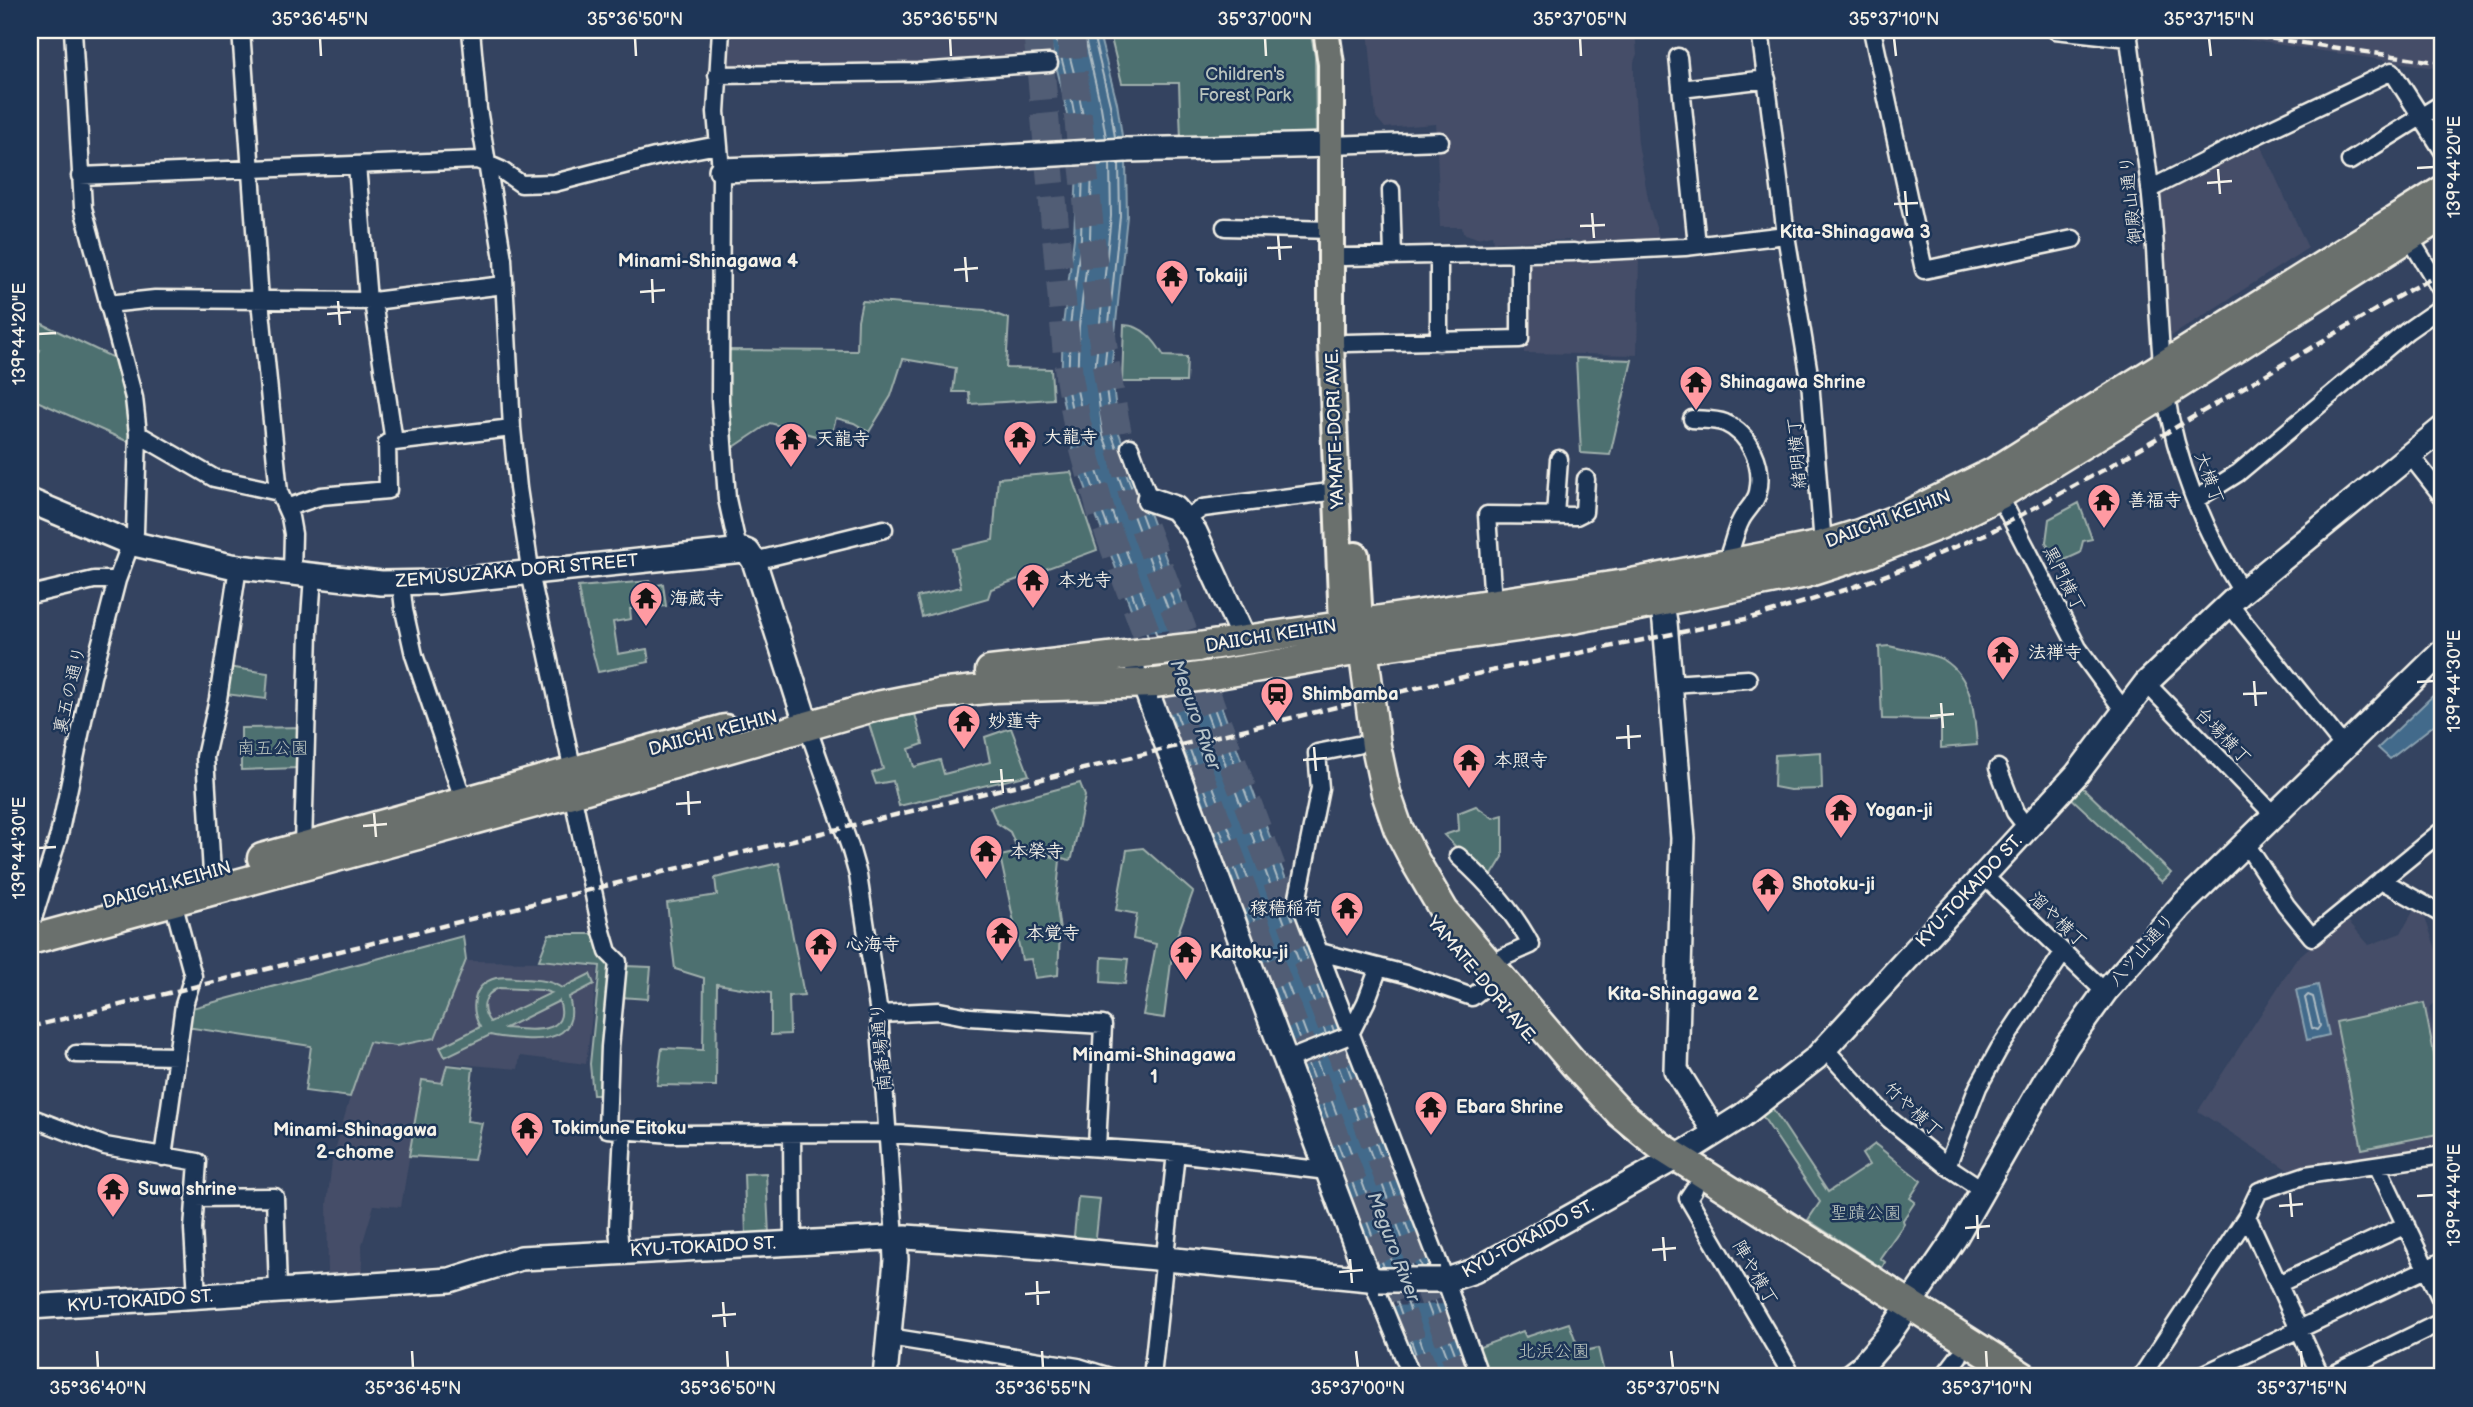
<svg xmlns="http://www.w3.org/2000/svg" width="2473" height="1407" font-family="'Balsamiq Sans','Klee One',sans-serif">
  <style>
    .built { fill: #444d67 }
    .green { fill: #4d6f70; stroke: #a0b0ac; stroke-width: 2; fill-rule: evenodd }
    .water { fill: #436b8b; stroke: #8aa1b0; stroke-width: 2 }
    .pier { fill: #344360 }
    .lines { fill: none; stroke-linecap: round; stroke-linejoin: round }
    .shore { stroke: #adbbc3; stroke-width: 2 }
    .highway-tunnel { stroke: #515d74; stroke-width: 28; stroke-dasharray: 28 14; stroke-linecap: butt }
    .street-casing { stroke: #f4f1e8; stroke-width: 21 }
    .secondary-casing { stroke: #f4f1e8; stroke-width: 28 }
    .primary-casing { stroke: #f4f1e8; stroke-width: 30 }
    .highway-casing { stroke: #f4f1e8; stroke-width: 33 }
    .street { stroke: #1d3557; stroke-width: 16 }
    .secondary { stroke: #1d3557; stroke-width: 23 }
    .primary { stroke: #6b706d; stroke-width: 24 }
    .highway { stroke: #6b706d; stroke-width: 28 }
    .rail { stroke: #f4f1e8; stroke-width: 4.5; stroke-dasharray: 10 5; stroke-linecap: butt }
    .street-bridge-casing { stroke: #f4f1e8; stroke-width: 21; stroke-linecap: butt }
    .secondary-bridge-casing { stroke: #f4f1e8; stroke-width: 28; stroke-linecap: butt }
    .highway-bridge-casing { stroke: #f4f1e8; stroke-width: 33; stroke-linecap: butt }
    .street-bridge { stroke: #1d3557; stroke-width: 16 }
    .secondary-bridge { stroke: #1d3557; stroke-width: 23 }
    .highway-bridge { stroke: #6b706d; stroke-width: 28 }
    .ticks { fill: none; stroke: #f4f1e8; stroke-width: 2.5 }
    .labels { text-anchor: middle; dominant-baseline: central; stroke-width: 5; stroke-linejoin: round; paint-order: stroke }
    .park-label { font-size: 18px; fill: #bac4be; stroke: #1d3557 }
    .street-label { font-size: 18px; fill: #f4f1e8; stroke: #1d3557 }
    .poi-label { font-size: 18px; font-weight: bold; fill: #f4f1e8; stroke: #1d3557; text-anchor: start }
    .neighbourhood-label { font-size: 19px; font-weight: bold; fill: #f4f1e8; stroke: #1d3557 }
    .water-label { font-size: 19px; font-style: italic; fill: #b6c2c7; stroke: #1d3557 }
    .neatline { fill: none; stroke: #f4f1e8; stroke-width: 2.5 }
    .ticks-label { font-size: 18px; text-anchor: middle; fill: #f4f1e8 }
  </style>
  <rect width="100%" height="100%" fill="#344360"/>
  <filter id="ink" filterUnits="userSpaceOnUse"><feTurbulence type="fractalNoise" baseFrequency=".0143" numOctaves="2"/><feDisplacementMap in="SourceGraphic" scale="14" xChannelSelector="R" yChannelSelector="G"/><feConvolveMatrix kernelMatrix="1 2 1 2 8 2 1 2 1" color-interpolation-filters="sRGB"/></filter>
  <g filter="url(#ink)">
    <path class="built" d="M733,30H1036L1043,59L727,70Z
      M1368,30H1635L1637,54L1634,62V85L1638,143L1650,209L1660,240L1583,244L1585,262L1639,259L1637,355L1524,353L1523,263L1573,261L1571,240L1493,242L1492,235L1477,238L1463,233L1462,227H1440L1436,124L1385,128L1376,117Z
      M2181,30H2443V69Z
      M2260,143L2308,248L2170,337L2166,338L2158,193Z
      M2415,908L2424,915L2443,969V996L2429,1008L2443,1083V1148L2362,1158L2291,1172L2198,1111L2297,958L2345,917L2369,945L2401,933Z
      M467,961L554,962L598,968L586,1064L520,1056L518,1069L447,1063L442,1083L422,1080L401,1207L374,1205L362,1245L363,1279L328,1281L327,1204L332,1161L350,1097L369,1042L396,1046L435,1038Z"/>
    <path class="green" d="M1109,30H1310L1315,56L1316,135L1181,140L1179,83H1122Z
      M862,301L985,310L1009,319L1006,368L1051,369L1053,399L970,404L969,392H953L956,368L903,359L891,396L869,432L854,423L836,418L830,440L770,423L731,449L727,350L857,351L858,320Z
      M30,318L116,359L126,405L131,443L37,401L30,414V372L40,350L30,345Z
      M1124,325C1143,325 1155,341 1164,356L1187,357L1186,382H1122Z
      M1576,358L1632,360L1610,455L1581,453Z
      M1071,472L1097,550L991,589L988,598L922,617L917,597L961,587L953,549L993,540L998,478Z
      M2079,503L2092,539L2083,541L2080,553L2056,564L2046,542L2049,519Z
      M650,581L652,586L663,584L666,606L630,609L631,619L613,622L618,654L647,649L649,662L598,672L582,611L578,587Z
      M1889,646C1904,650 1931,653 1944,660C1974,679 1974,714 1977,745L1941,748V720L1882,719L1879,647Z
      M228,667L268,673L266,699L225,694Z
      M915,714L923,744L909,749L914,767L940,760L944,774L990,762L985,737L1011,728L1029,775L899,806L893,781L876,784L872,773L883,769L869,724Z
      M304,727L298,768L241,770V728Z
      M1821,752L1822,789L1790,790L1774,787L1775,755Z
      M1080,783L1085,796L1072,858L1069,860L1042,852L1060,860L1056,900L1060,931L1058,975L1035,978L1031,959L1022,960L1000,856L1033,849L1018,850L1010,832L997,823L990,807Z
      M2079,784L2171,873L2162,882L2069,796Z
      M1476,806L1493,818L1503,815V857L1489,880L1444,835L1459,830L1458,813Z
      M1143,848L1193,892L1173,947L1164,1018L1143,1015L1156,944L1133,939L1137,914L1116,910L1127,850Z
      M779,863L804,995L789,996L790,1034L771,1035V993L717,984L716,1086L657,1085L662,1048L703,1050L704,978L675,969L667,903L717,895L715,878Z
      M549,934H598L613,967L605,1095H593L590,1064L600,966L539,960Z
      M463,936L466,960L435,1038L396,1046L369,1042L350,1097L305,1091L311,1046L186,1027L192,1008Z
      M1102,957L1128,959L1125,984L1101,982Z
      M624,966L651,967L648,999L620,997Z
      M590,974L594,984L569,997C579,1033 554,1041 524,1039C512,1038 501,1038 490,1035L445,1057L440,1047L480,1027C470,1009 472,984 496,978C505,976 515,978 524,979C538,980 550,980 562,988ZM499,988L542,990L551,993L490,1022C480,1009 483,994 499,988ZM559,1001C572,1037 525,1030 505,1028Z
      M2424,1003L2443,1099V1133L2362,1149L2336,1022Z
      M447,1065L473,1068L467,1121L482,1123L474,1160L409,1156L422,1080L442,1083Z
      M1771,1106L1828,1192L1869,1165L1862,1154L1875,1144L1921,1181L1910,1198L1915,1202L1903,1220L1904,1224L1880,1258L1885,1262L1882,1268L1808,1220L1820,1202L1761,1114Z
      M766,1173L769,1235L746,1236L744,1174Z
      M1078,1197L1100,1199L1095,1247L1073,1245Z
      M1569,1323L1580,1352L1598,1348L1605,1377H1569L1567,1372L1542,1377H1487L1477,1348L1523,1331L1526,1337Z"/>
    <path class="water" d="M1047,30H1098L1117,103L1126,162L1127,216L1111,371L1119,433L1472,1377H1418L1074,456L1061,391L1063,325L1074,238L1077,169L1063,93Z
      M2443,686V718L2390,759L2378,748Z
      M2318,985L2329,1035L2307,1040L2296,990Z"/>
    <path class="pier" d="M1194,627L1220,695L1163,702L1138,634Z
      M1412,1262L1419,1268L1434,1267L1448,1304L1389,1306L1374,1268L1396,1267L1401,1263Z"/>
    <g class="lines">
      <path class="shore" d="M1054,30L1070,91L1079,140
        M1063,30L1078,89L1087,139
        M1083,30L1101,107L1106,138
        M1092,30L1110,105L1115,137
        M1110,164L1111,216L1095,371L1103,435L1177,633
        M1119,164L1120,216L1104,372L1112,435L1136,500
        M1092,165L1090,239L1079,326L1077,390L1090,452L1157,636
        M1083,166L1081,238L1070,326L1068,391L1081,454L1148,637
        M1139,508L1185,633
        M1208,692L1334,1031
        M1199,693L1326,1034
        M1179,696L1309,1041
        M1170,697L1301,1044
        M2308,995L2313,997L2320,1026L2317,1030L2312,1028L2305,998Z
        M1341,1049L1422,1267
        M1333,1052L1413,1267
        M1316,1059L1394,1267
        M1307,1062L1384,1267
        M1394,1293L1424,1377
        M1404,1293L1433,1377
        M1423,1293L1455,1377
        M1432,1293L1464,1377"/>
      <path class="highway-tunnel" d="M1037,30L1069,377L1077,424L1102,515L1426,1377
        M1071,30C1074,93 1083,157 1089,220C1099,316 1108,410 1135,503L1463,1377"/>
      <defs>
        <path id="street" d="M241,30L260,300L279,492L290,517L293,534L292,573
          M471,30L478,109L503,259L512,428L518,488L532,582L573,771
          M721,30L716,112L721,170L720,400L727,499L738,549
          M1760,30L1786,235L1810,380L1823,545
          M1872,30L1924,270L2073,239
          M2055,30L2129,38
          M2128,30C2134,83 2144,135 2150,188C2158,255 2156,323 2165,390C2175,460 2204,532 2242,592
          M1678,57L1697,245
          M717,75L918,72L1049,63
          M1681,89L1767,79
          M1331,145L1440,141
          M2350,161L2443,103
          M357,165L368,301
          M80,176L478,160L501,170L521,184L554,183L655,157L718,145
          M2150,189L2249,139L2392,71L2443,151
          M1391,190L1393,256
          M1225,227L1330,230
          M2409,237L2443,293
          M1583,252L1685,247L1786,235
          M1439,255V342
          M1344,257L1574,252
          M373,301L394,442L512,428
          M108,304L155,299L373,301L504,285
          M1346,343L1520,339V253
          M1692,419C1703,420 1715,419 1725,423C1750,434 1764,465 1758,492C1756,503 1746,510 1741,520C1736,529 1734,540 1730,551L1736,563
          M138,434L214,478L279,492
          M1130,447L1149,499
          M2410,455L2443,497
          M1999,495L2078,648L2124,711
          M2195,500L2238,473L2407,331L2443,306
          M286,508L321,496L388,490L387,443L394,442
          M1555,515L1559,459
          M1186,519L1203,508L1337,491
          M754,561L884,529
          M401,583L404,610L414,655L464,802
          M30,595L94,580H117
          M1493,603L1487,515L1576,516L1584,512L1586,479
          M2229,604L2344,747
          M2146,683L2274,815
          M1671,684L1748,679
          M807,726L850,847L858,875L879,1014L895,1238
          M1357,745L1317,753L1320,788L1298,897L1445,1279L1480,1377
          M1998,768L2015,812L2028,829
          M572,793L601,928L608,952L618,962L610,1047L607,1129L672,1134L879,1133L1176,1153L1327,1171
          M2246,844L2286,905L2312,937L2443,830
          M303,846L309,631L313,576
          M1458,856C1487,882 1513,910 1531,945L1506,956L1491,966
          M212,873L205,757L218,699L238,567
          M1984,876L2105,992
          M2381,880L2443,915
          M30,928L59,835L92,677L117,580L135,532L138,434L134,398L83,208L73,30
          M1320,952L1409,975L1472,997L1486,986
          M879,1014L939,1011L970,1017L1103,1025L1097,1147
          M1345,1037L1350,1034L1366,1002L1379,967
          M1824,1048L1889,1119L1947,1166L1983,1190
          M76,1054L177,1056
          M30,1117L105,1146L198,1162L193,1229L197,1297
          M792,1134L793,1243
          M163,1157L184,1005L193,976L173,902
          M2377,1165L2443,1304
          M1947,1166L1978,1087L1999,1049L2063,953
          M1694,1189L1688,1198L1793,1377
          M195,1198L275,1197L278,1291
          M2247,1216L2321,1377
          M620,1251L618,1228L623,1132
          M1372,1280L1412,1377
          M2278,1284L2406,1225
          M889,1337L1078,1367L1110,1377
          M1152,1377L1176,1153
          M1943,1377L1959,1356
          M2141,1377L2247,1216L2259,1191L2306,1175L2443,1155
          M2198,1377L2443,1261
          M2328,1377L2443,1321"/>
        <path id="secondary" d="M1126,150L1331,145
          M721,170L845,166L1074,153
          M1149,499L1175,508L1195,532L1245,641
          M30,501L130,543L231,566L381,583L438,582L743,550L748,552L754,561L807,726
          M1659,585L1665,622L1683,838L1676,1070L1715,1133
          M1133,655L1365,1270L1372,1280
          M1440,1280L1453,1278L1474,1271L1677,1157L1742,1116L1816,1058L2077,774L2146,683L2242,592L2443,428
          M30,1307L450,1280L521,1258L906,1237L1043,1247L1379,1280
          M885,1377L896,1260L895,1238
          M1848,1377L1861,1367L1887,1337L1955,1238L2045,1081L2067,1045L2105,992L2181,906L2443,651"/>
        <path id="primary" d="M1326,30L1331,64V342L1342,625
          M1356,555L1360,622"/>
        <path id="highway" d="M1361,632L1376,746L1386,793L1398,828L1415,861L1444,911L1576,1066L1620,1113L1660,1146L2024,1377
          M1198,647L1632,583L1823,545L1859,534L1907,515L1994,472L2443,190
          M990,671L1143,653
          M1212,675L1391,645L1573,619L1806,573L1868,553L1939,525L1999,495L2148,404L2443,215
          M262,858L725,729
          M30,940L572,793L877,706L938,694L995,688L1155,683"/>
      </defs>
      <use href="#street" class="street-casing"/>
      <use href="#secondary" class="secondary-casing"/>
      <use href="#primary" class="primary-casing"/>
      <use href="#highway" class="highway-casing"/>
      <use href="#street" class="street"/>
      <use href="#secondary" class="secondary"/>
      <use href="#primary" class="primary"/>
      <use href="#highway" class="highway"/>
      <path class="rail" d="M2212,30L2443,63
        M2391,30L2443,37
        M30,1027L1373,698L1481,673L1751,618L1848,589L1908,567L1990,532L2103,470L2411,289L2443,273"/>
      <defs>
        <path id="street-bridge" d="M1297,1056L1345,1037"/>
        <path id="secondary-bridge" d="M1074,153L1126,150
          M1379,1280H1440"/>
        <path id="highway-bridge" d="M1143,653L1198,647
          M1155,683L1212,675"/>
      </defs>
      <use href="#street-bridge" class="street-bridge-casing"/>
      <use href="#secondary-bridge" class="secondary-bridge-casing"/>
      <use href="#highway-bridge" class="highway-bridge-casing"/>
      <use href="#street-bridge" class="street-bridge"/>
      <use href="#secondary-bridge" class="secondary-bridge"/>
      <use href="#highway-bridge" class="highway-bridge"/>
    </g>
  </g>
  <path class="ticks" d="M320,38L321,56M635,38L636,56M950,38L951,56M1265,38L1266,56M1580,38L1581,56M1894,38L1896,56M2209,38L2211,56M2417,168L2434,167M2218,169L2220,194M2207,183L2232,181M1905,191L1907,216M1894,204L1918,203M1592,213L1594,238M1580,226L1605,225M1278,235L1280,260M1267,248L1292,247M965,257L967,282M954,270L978,268M652,279L653,303M640,292L665,290M338,301L340,325M327,314L351,312M38,334L56,333M2254,681L2256,706M2417,682L2434,681M2243,694L2267,693M1941,703L1943,728M1930,716L1954,714M1628,725L1629,749M1616,738L1641,736M1314,747L1316,771M1303,760L1327,758M1001,769L1003,793M990,782L1014,780M688,791L689,815M676,804L701,802M374,813L376,837M363,826L387,824M38,848L56,847M2290,1193L2292,1217M2417,1196L2434,1195M2279,1206L2303,1204M1977,1215L1978,1239M1965,1228L1990,1226M1663,1237L1665,1261M1652,1250L1676,1248M1350,1259L1352,1283M1339,1272L1363,1270M1037,1281L1038,1305M1025,1294L1050,1292M723,1302L725,1327M712,1316L736,1314M97,1351L98,1368M412,1351L413,1368M727,1351L728,1368M1042,1351L1043,1368M1356,1351L1358,1368M1671,1351L1673,1368M1986,1351L1987,1368M2301,1351L2302,1368"/>
  <defs>
    <symbol id="temple-pin" viewBox="-11 -11 22 30"><path d="M0 17L-7.5 6A9.5 9.5 0 1 1 7.5 6Z" fill="#ff9aa2" stroke="#1d3557"/><path d="M0-6L5-2H3V0L6.5 2.5H4V6H1.5V3h-3V6H-4V2.5H-6.5L-3 0V-2H-5Z" fill="#111"/></symbol>
    <symbol id="station-pin" viewBox="-11 -11 22 30"><path d="M0 17L-7.5 6A9.5 9.5 0 1 1 7.5 6Z" fill="#ff9aa2" stroke="#1d3557"/><path d="M-3-6H3Q5-6 5-4V2Q5 4 3 4L4.5 6H3L1.5 4h-3L-3 6H-4.5L-3 4Q-5 4-5 2V-4Q-5-6-3-6ZM-3.5-4v3h7v-3ZM-3.5 1v1.5H-2V1ZM2 1v1.5H3.5V1Z" fill="#111"/></symbol>
  </defs>
  <g fill-rule="evenodd">
    <use href="#temple-pin" x="1153" y="257" width="38" height="52"/>
    <use href="#temple-pin" x="1677" y="363" width="38" height="52"/>
    <use href="#temple-pin" x="1001" y="418" width="38" height="52"/>
    <use href="#temple-pin" x="772" y="420" width="38" height="52"/>
    <use href="#temple-pin" x="2085" y="481" width="38" height="52"/>
    <use href="#temple-pin" x="1014" y="561" width="38" height="52"/>
    <use href="#temple-pin" x="627" y="579" width="38" height="52"/>
    <use href="#temple-pin" x="1984" y="633" width="38" height="52"/>
    <use href="#station-pin" x="1258" y="675" width="38" height="52"/>
    <use href="#temple-pin" x="945" y="702" width="38" height="52"/>
    <use href="#temple-pin" x="1450" y="741" width="38" height="52"/>
    <use href="#temple-pin" x="1822" y="791" width="38" height="52"/>
    <use href="#temple-pin" x="967" y="832" width="38" height="52"/>
    <use href="#temple-pin" x="1749" y="865" width="38" height="52"/>
    <use href="#temple-pin" x="1328" y="889" width="38" height="52"/>
    <use href="#temple-pin" x="983" y="914" width="38" height="52"/>
    <use href="#temple-pin" x="802" y="925" width="38" height="52"/>
    <use href="#temple-pin" x="1167" y="933" width="38" height="52"/>
    <use href="#temple-pin" x="1412" y="1088" width="38" height="52"/>
    <use href="#temple-pin" x="508" y="1109" width="38" height="52"/>
    <use href="#temple-pin" x="94" y="1170" width="38" height="52"/>
  </g>
  <g class="labels">
    <g class="park-label">
      <text x="1245" y="74">Children's<tspan x="1245" dy="21">Forest Park</tspan></text>
      <text x="273" y="748">南五公園</text>
      <text x="1866" y="1213">聖蹟公園</text>
      <text x="1554" y="1351">北浜公園</text>
    </g>
    <g class="street-label">
      <text transform="translate(2131 200) rotate(-96)">御殿山通り</text>
      <text transform="translate(1335 429) rotate(-92)">YAMATE-DORI AVE.</text>
      <text transform="translate(1797 453) rotate(-95)">緒明横丁</text>
      <text transform="translate(2209 478) rotate(70)">大横丁</text>
      <text transform="translate(1888 519) rotate(-21)">DAIICHI KEIHIN</text>
      <text transform="translate(517 571) rotate(-5)">ZEMUSUZAKA DORI STREET</text>
      <text transform="translate(2064 579) rotate(63)">黒門横丁</text>
      <text transform="translate(1271 636) rotate(-9)">DAIICHI KEIHIN</text>
      <text transform="translate(70 690) rotate(-77)">裏五の通り</text>
      <text transform="translate(713 733) rotate(-15)">DAIICHI KEIHIN</text>
      <text transform="translate(2223 736) rotate(46)">台場横丁</text>
      <text transform="translate(167 885) rotate(-16)">DAIICHI KEIHIN</text>
      <text transform="translate(1969 891) rotate(-47)">KYU-TOKAIDO ST.</text>
      <text transform="translate(2058 920) rotate(44)">溜や横丁</text>
      <text transform="translate(2142 950) rotate(-49)">八ツ山通り</text>
      <text transform="translate(1482 980) rotate(50)">YAMATE-DORI AVE.</text>
      <text transform="translate(881 1047) rotate(-95)">南番場通り</text>
      <text transform="translate(1913 1110) rotate(43)">竹や横丁</text>
      <text transform="translate(1528 1239) rotate(-28)">KYU-TOKAIDO ST.</text>
      <text transform="translate(703 1247) rotate(-3)">KYU-TOKAIDO ST.</text>
      <text transform="translate(1755 1273) rotate(60)">陣や横丁</text>
      <text transform="translate(140 1301) rotate(-4)">KYU-TOKAIDO ST.</text>
    </g>
    <g class="poi-label">
      <text x="1196" y="276">Tokaiji</text>
      <text x="1720" y="382">Shinagawa Shrine</text>
      <text x="1044" y="437">大龍寺</text>
      <text x="816" y="439">天龍寺</text>
      <text x="2128" y="500">善福寺</text>
      <text x="1058" y="580">本光寺</text>
      <text x="670" y="598">海蔵寺</text>
      <text x="2028" y="652">法禅寺</text>
      <text x="1302" y="694">Shimbamba</text>
      <text x="988" y="721">妙蓮寺</text>
      <text x="1494" y="760">本照寺</text>
      <text x="1866" y="810">Yogan-ji</text>
      <text x="1010" y="851">本榮寺</text>
      <text x="1792" y="884">Shotoku-ji</text>
      <text x="1322" y="908" text-anchor="end">稼穡稲荷</text>
      <text x="1026" y="933">本覚寺</text>
      <text x="846" y="944">心海寺</text>
      <text x="1210" y="952">Kaitoku-ji</text>
      <text x="1456" y="1107">Ebara Shrine</text>
      <text x="552" y="1128">Tokimune Eitoku</text>
      <text x="138" y="1189">Suwa shrine</text>
    </g>
    <g class="neighbourhood-label">
      <text x="1855" y="232">Kita-Shinagawa 3</text>
      <text x="708" y="261">Minami-Shinagawa 4</text>
      <text x="1683" y="994">Kita-Shinagawa 2</text>
      <text x="1154" y="1055">Minami-Shinagawa<tspan x="1154" dy="22">1</tspan></text>
      <text x="355" y="1130">Minami-Shinagawa<tspan x="355" dy="22">2-chome</tspan></text>
    </g>
    <g class="water-label">
      <text transform="translate(1195 715) rotate(70)">Meguro River</text>
      <text transform="translate(1393 1247) rotate(69)">Meguro River</text>
    </g>
  </g>
  <rect width="2473" height="1407" fill="none" stroke="#1d3557" stroke-width="77"/>
  <rect x="38" y="38" width="2396" height="1330" class="neatline"/>
  <g class="ticks-label">
    <text x="320" y="25">35°36'45"N</text>
    <text x="635" y="25">35°36'50"N</text>
    <text x="950" y="25">35°36'55"N</text>
    <text x="1265" y="25">35°37'00"N</text>
    <text x="1580" y="25">35°37'05"N</text>
    <text x="1894" y="25">35°37'10"N</text>
    <text x="2209" y="25">35°37'15"N</text>
    <text transform="translate(2454 167) rotate(-90)" y="6">139°44'20"E</text>
    <text transform="translate(19 334) rotate(-90)" y="6">139°44'20"E</text>
    <text transform="translate(2454 681) rotate(-90)" y="6">139°44'30"E</text>
    <text transform="translate(19 848) rotate(-90)" y="6">139°44'30"E</text>
    <text transform="translate(2454 1195) rotate(-90)" y="6">139°44'40"E</text>
    <text x="98" y="1394">35°36'40"N</text>
    <text x="413" y="1394">35°36'45"N</text>
    <text x="728" y="1394">35°36'50"N</text>
    <text x="1043" y="1394">35°36'55"N</text>
    <text x="1358" y="1394">35°37'00"N</text>
    <text x="1673" y="1394">35°37'05"N</text>
    <text x="1987" y="1394">35°37'10"N</text>
    <text x="2302" y="1394">35°37'15"N</text>
  </g>
</svg>
